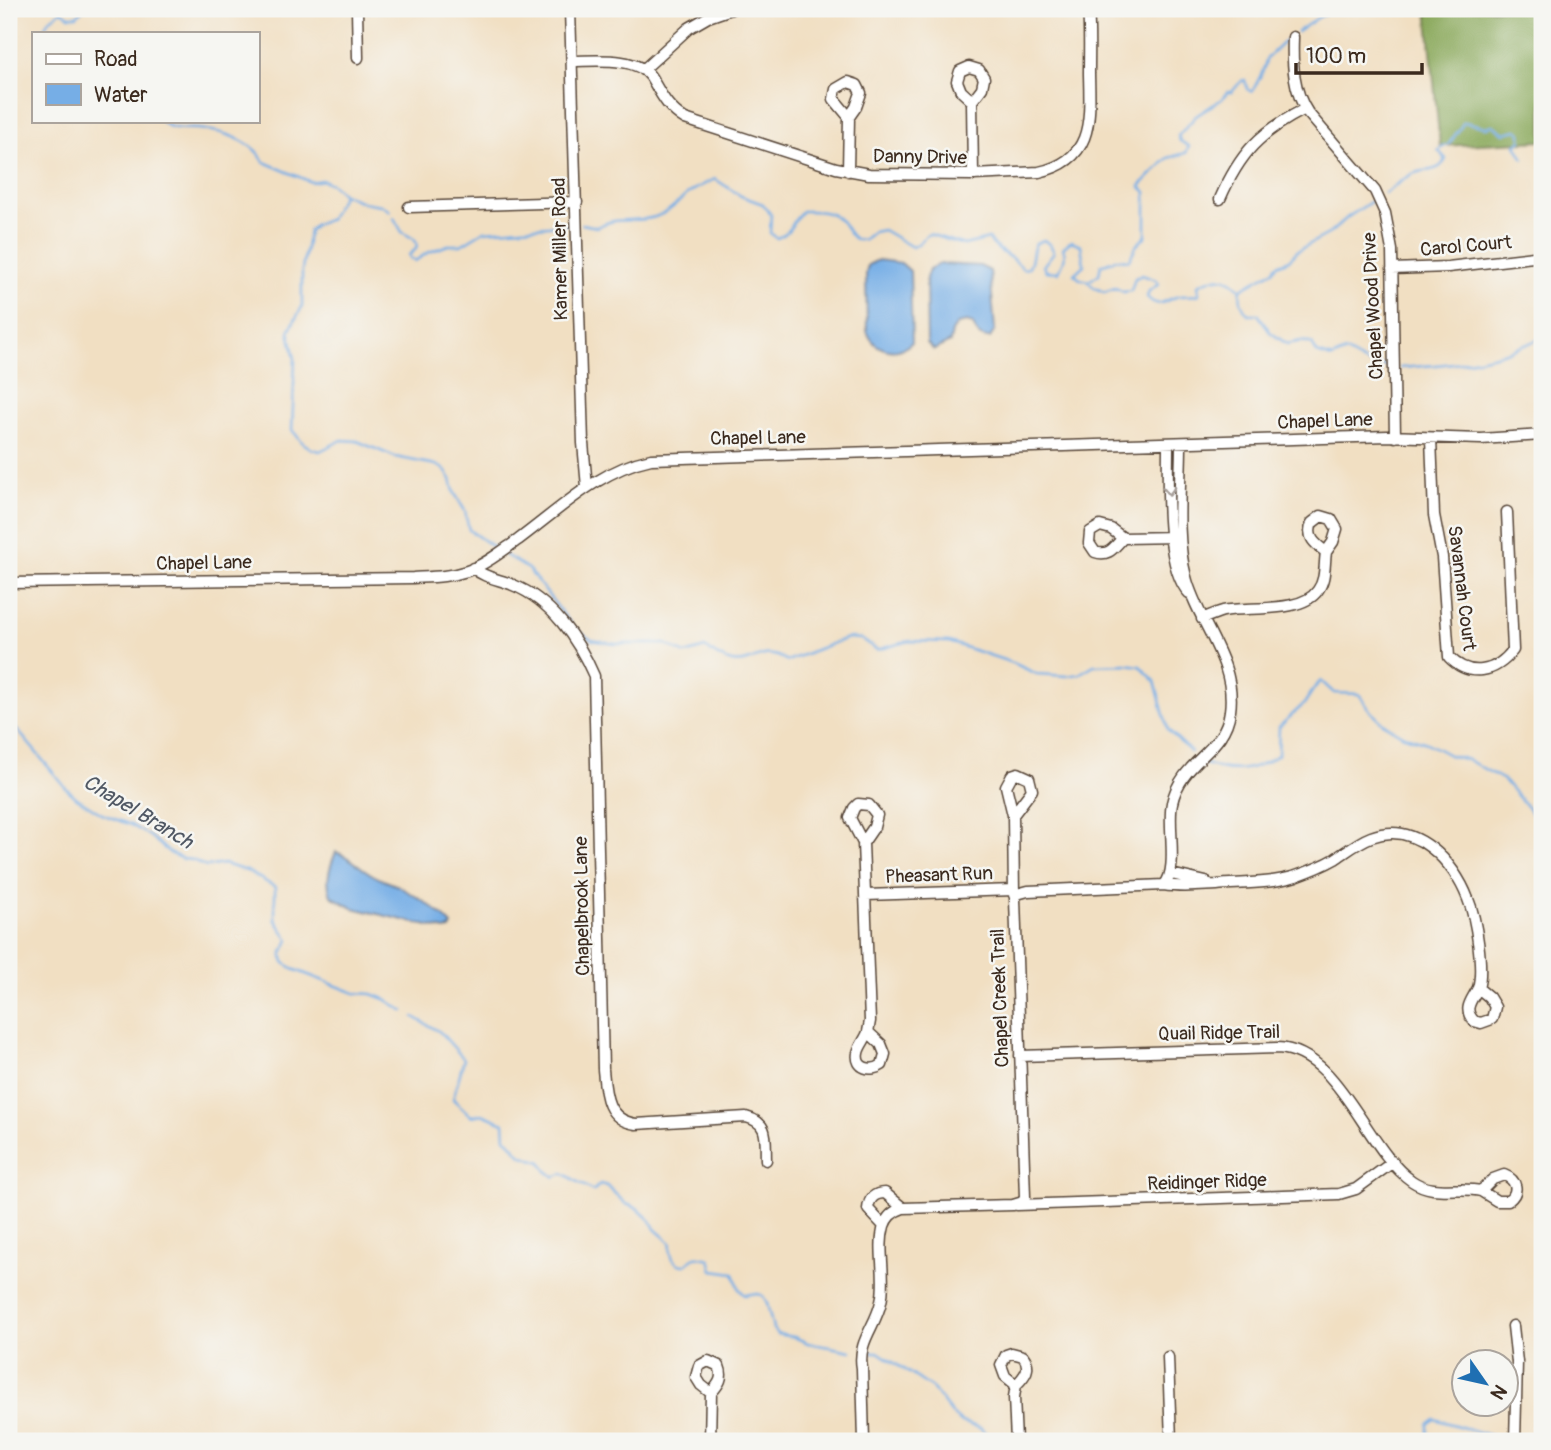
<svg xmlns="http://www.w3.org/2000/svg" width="1551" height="1450" font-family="Pangolin,sans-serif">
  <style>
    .forest { fill: #8aa95c; stroke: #626a3d; stroke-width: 2 }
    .water { fill: #76aee6; stroke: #586c82; stroke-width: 2 }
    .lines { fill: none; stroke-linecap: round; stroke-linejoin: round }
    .stream { stroke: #76aee6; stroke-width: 2.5 }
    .street-casing { stroke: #564537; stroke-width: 13 }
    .street { stroke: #fff; stroke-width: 10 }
    .oneway { stroke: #a79f9a }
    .labels { text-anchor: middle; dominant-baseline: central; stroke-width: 5; stroke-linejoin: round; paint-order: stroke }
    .street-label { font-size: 19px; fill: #3b2a1e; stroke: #f6f6f2 }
    .water-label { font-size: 21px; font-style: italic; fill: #505864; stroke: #f6f6f2 }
  </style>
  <rect width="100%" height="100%" fill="#f6f6f2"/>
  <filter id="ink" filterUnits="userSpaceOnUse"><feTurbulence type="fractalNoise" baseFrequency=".0143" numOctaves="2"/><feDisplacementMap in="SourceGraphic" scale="14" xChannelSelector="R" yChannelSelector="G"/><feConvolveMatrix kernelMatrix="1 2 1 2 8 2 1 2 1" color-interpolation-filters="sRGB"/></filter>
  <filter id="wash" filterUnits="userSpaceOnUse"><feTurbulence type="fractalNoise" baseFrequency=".00686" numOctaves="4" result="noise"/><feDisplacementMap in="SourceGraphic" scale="28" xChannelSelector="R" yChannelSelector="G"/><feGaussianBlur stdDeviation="1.57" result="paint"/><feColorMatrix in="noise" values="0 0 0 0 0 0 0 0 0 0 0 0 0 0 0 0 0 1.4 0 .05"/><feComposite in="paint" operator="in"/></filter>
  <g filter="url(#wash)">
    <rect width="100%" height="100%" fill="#f1dfc2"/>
    <path class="forest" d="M1427,9H1542V141L1440,146Z"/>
    <path class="water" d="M878,260L901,263L910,271L912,342C897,357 874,351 867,331L866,274L868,265Z
      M939,264L980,266L990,271L995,330L990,338C979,338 976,333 973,324L967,322L957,324L952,332L950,342L934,350L927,343L926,278L929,269Z
      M336,852C351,857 359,867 373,875C381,880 390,882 398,886C416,896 439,910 452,925L450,929L445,930L353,908L331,896C325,881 330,866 336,852Z"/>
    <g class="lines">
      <path class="stream" d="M62,11L69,16H77L83,9
        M1297,32L1319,17L1336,9
        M43,33C45,22 52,17 62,11L60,9
        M161,121C172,131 184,128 198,129C222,131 253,140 264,162L311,182L322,180L331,184L343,194L362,202L381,205L390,211
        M1385,193C1392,188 1408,175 1415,173C1427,169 1439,173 1446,159L1438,150L1449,144L1464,122L1486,127L1493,125L1504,133L1517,130L1521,133V140L1516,145L1524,159
        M343,194L330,219L315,225L309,231L302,270V307L289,331L295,359L292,430L303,443L312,449L320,451L342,440L357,441L395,457L436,465L444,469L451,479L454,492L465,511L469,530L497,550
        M394,218L402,232L414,239L417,244L416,249L409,255L410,258L415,261L427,253L448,245H461L484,231L574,224
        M582,224L597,227C615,216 635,223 655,217C673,211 678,200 691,192C698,187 707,183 715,179L741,196L763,204L771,215L770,233L777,238C792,233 792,221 802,211C816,211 831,210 841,221C846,227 848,234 855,239L863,240L873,232L883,230L912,247C920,245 922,238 929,234L964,245L989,239C999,255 1013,255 1023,269L1028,268C1034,260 1031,251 1036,243L1044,240L1050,245L1054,252L1043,266L1046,271L1058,272C1063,264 1067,257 1063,248L1071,241L1081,245L1084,265L1074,274L1080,279L1089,281L1099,274L1101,265L1117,259L1129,260L1136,246L1146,236V192L1140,186L1168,158L1186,153L1189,146L1180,141L1178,136L1196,116L1222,99L1227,92H1232L1241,81L1245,80L1247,89L1252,92L1262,73L1267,58L1286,40
        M1089,282L1093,287L1104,292L1115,288L1124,292L1131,291L1135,278L1142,275L1156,280L1159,284L1149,291L1147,297C1160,311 1165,298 1180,296C1187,295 1192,297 1199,294L1198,285C1217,276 1224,273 1241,289
        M1241,289C1239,299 1241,306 1248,314H1258L1270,332L1287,344L1302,341L1312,344L1317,353L1332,358L1346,352L1366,363L1387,366
        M1241,289L1273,271L1277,265L1289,260L1297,251L1330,233L1348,217L1372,201
        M1400,368C1449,364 1498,361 1542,337
        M502,553L528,569L574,628L592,640L615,644H666L685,654L705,648C713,653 723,660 732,662C756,666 761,644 787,661L847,638L861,639L877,650L909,641L949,642L1013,663L1037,674L1067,676L1079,674L1094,665L1126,664L1140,666L1155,681L1168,730L1191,752
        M9,720L66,788L77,798L102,814L131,825L151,837L170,853L183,859L193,860L206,867L223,864L247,871L275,887V919L289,940L282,954L284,962L293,969L355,993L372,994L385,999L404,1011
        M1203,763C1231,774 1253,772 1278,755L1279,727L1304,704L1315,687L1321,681L1334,693L1359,694L1371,712L1384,724L1402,735L1427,743L1449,755L1468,760L1504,780L1542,825
        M414,1017L440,1032L464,1059L453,1099L471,1116L482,1114L504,1123L505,1137L521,1155L541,1162L547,1171L555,1177L563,1173L593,1191L600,1184L607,1186L626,1204L637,1208L651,1221L655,1229L671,1243C669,1254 673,1266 686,1265C694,1254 698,1256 710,1259L713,1270L734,1273L739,1289L745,1295L757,1293L763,1296L767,1303L773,1329L777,1334L794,1337L808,1343L851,1351
        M871,1352H878L933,1389L952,1414L961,1422L980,1428L996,1441
        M1423,1441L1428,1436V1424L1435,1419L1508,1441
        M1531,1441L1542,1437"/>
    </g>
  </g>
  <g filter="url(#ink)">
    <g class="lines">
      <defs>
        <path id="street" d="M357,9L358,58
          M570,9L583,443L587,487
          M1293,37C1292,63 1293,91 1308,113L1375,191L1385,213L1392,250L1395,437
          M572,61C595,61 637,56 651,77C661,94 667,108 685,119L836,168L869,174L973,175L1039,172C1094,160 1090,119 1089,74C1089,52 1090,30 1088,9
          M969,67L979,70L984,78L982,88L972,101L961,91L957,81L960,71Z
          M643,70L689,28L708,17L731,9
          M848,82L857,85L861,93L856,107L849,117L834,99L836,89Z
          M972,101L973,175
          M848,171L849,117
          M1220,199C1240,153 1260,132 1305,109
          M409,207L577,202
          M1392,269L1448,267L1542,256
          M1431,438L1434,515L1442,557L1449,657C1469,678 1496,673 1513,650L1507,512
          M1168,444C1168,480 1164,568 1189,593
          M1321,516L1331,519L1337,529L1333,542L1326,552C1315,544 1306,537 1312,523Z
          M1100,526L1111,529L1123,538C1114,547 1109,557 1095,552L1089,543L1090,532Z
          M1123,538L1177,537
          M473,568C485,578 498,579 513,585C551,600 578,639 594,676L603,1069C605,1093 606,1120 636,1124L746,1117C770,1123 765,1139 766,1160
          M9,583L413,578C431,577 449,577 467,571C485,565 502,551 518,540C560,509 599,470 651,459L1388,436L1481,439L1542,435
          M1202,619C1209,616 1216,613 1223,611C1249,606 1302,614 1318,590C1326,579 1324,565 1326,552
          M1018,773L1029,778L1032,790L1013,815L1006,786L1012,775Z
          M858,804L869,805L877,815L874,827L863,843L850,818L854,808Z
          M1013,815L1014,895
          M863,843L870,1021L868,1032
          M1171,874L1206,882
          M1164,885C1182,888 1198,886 1217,885C1243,883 1270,884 1296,876C1310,871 1323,866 1335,859C1347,851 1358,842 1371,837C1416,820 1454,862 1468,899C1476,918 1484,969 1478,988
          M866,895L1014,890
          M1478,988L1489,997L1495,1007L1492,1019L1481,1023L1474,1021C1462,1009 1472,1000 1478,988Z
          M868,1032L881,1044L885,1054L882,1065C872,1072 855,1069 858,1053C859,1046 866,1039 868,1032Z
          M1020,1056L1277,1048C1340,1050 1365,1149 1412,1181C1434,1196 1458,1186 1481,1191
          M1504,1175C1517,1180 1520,1192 1508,1201H1497L1481,1191L1493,1179Z
          M1017,1205L1339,1194L1356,1189L1393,1162
          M884,1226L868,1209C869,1199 874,1193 885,1193L903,1208
          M1513,1326L1517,1362L1515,1441
          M1012,1353L1023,1356C1032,1368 1025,1376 1016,1385L1005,1376L1001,1365L1006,1355Z
          M1168,1357L1171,1441
          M708,1361L719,1366C724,1378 719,1384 711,1393L701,1385L696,1377L699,1366Z
          M710,1441L711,1393
          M864,1441L862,1368C857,1342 876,1326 881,1302C887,1277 877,1250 884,1226C887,1216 894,1211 903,1208L1013,1205L1023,1202L1025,1197L1015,899L1017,894L1028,891L1164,885C1179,871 1167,824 1172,803C1181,760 1225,752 1230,711C1237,661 1197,622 1186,577C1175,535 1181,487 1181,444
          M1016,1441L1014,1397L1016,1385"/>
      </defs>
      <use href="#street" class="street-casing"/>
      <use href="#street" class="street"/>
    </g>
    <defs><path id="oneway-chevron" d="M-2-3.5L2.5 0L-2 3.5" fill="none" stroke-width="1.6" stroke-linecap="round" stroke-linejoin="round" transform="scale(1.75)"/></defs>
    <use class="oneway" href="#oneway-chevron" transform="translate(1169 491) rotate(88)"/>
  </g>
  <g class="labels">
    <g class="street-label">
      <text transform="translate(920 157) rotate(1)">Danny Drive</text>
      <text transform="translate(1466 246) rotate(-5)">Carol Court</text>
      <text transform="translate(560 249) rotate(-91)">Kamer Miller Road</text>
      <text transform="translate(1373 306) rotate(-93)">Chapel Wood Drive</text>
      <text transform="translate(1325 421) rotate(-2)">Chapel Lane</text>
      <text transform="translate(758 438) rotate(-1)">Chapel Lane</text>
      <text transform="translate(204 563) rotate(-1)">Chapel Lane</text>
      <text transform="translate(1462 588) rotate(83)">Savannah Court</text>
      <text transform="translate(939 875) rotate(-2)">Pheasant Run</text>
      <text transform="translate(582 906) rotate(-91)">Chapelbrook Lane</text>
      <text transform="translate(1000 998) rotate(-92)">Chapel Creek Trail</text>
      <text transform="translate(1219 1033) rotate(-1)">Quail Ridge Trail</text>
      <text transform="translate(1207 1182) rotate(-2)">Reidinger Ridge</text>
    </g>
    <g class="water-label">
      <text transform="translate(138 812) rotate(31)">Chapel Branch</text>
    </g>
  </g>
  <rect width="1551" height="1450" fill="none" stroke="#f6f6f2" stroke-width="35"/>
  <rect x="32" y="32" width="228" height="91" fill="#f6f6f2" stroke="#aba49d" stroke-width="2"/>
  <rect x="46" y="54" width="35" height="10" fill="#ffffff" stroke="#aba49d" stroke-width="2"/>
  <text x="94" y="66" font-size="21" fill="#3b2a1e">Road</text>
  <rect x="46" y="84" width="35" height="21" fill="#76aee6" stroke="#aba49d" stroke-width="2"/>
  <text x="94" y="102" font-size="21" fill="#3b2a1e">Water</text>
  <g transform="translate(1485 1383) rotate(124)"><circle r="33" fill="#f6f6f2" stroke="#aba49d" stroke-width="2"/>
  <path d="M0-5L12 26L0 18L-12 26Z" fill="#1f6fb2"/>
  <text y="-10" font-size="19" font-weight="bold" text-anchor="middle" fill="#3b2a1e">N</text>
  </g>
  <path d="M1296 63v10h126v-10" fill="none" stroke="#3b2a1e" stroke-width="3.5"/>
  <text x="1306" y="63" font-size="21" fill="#3b2a1e" stroke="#f6f6f2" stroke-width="5" paint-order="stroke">100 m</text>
</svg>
